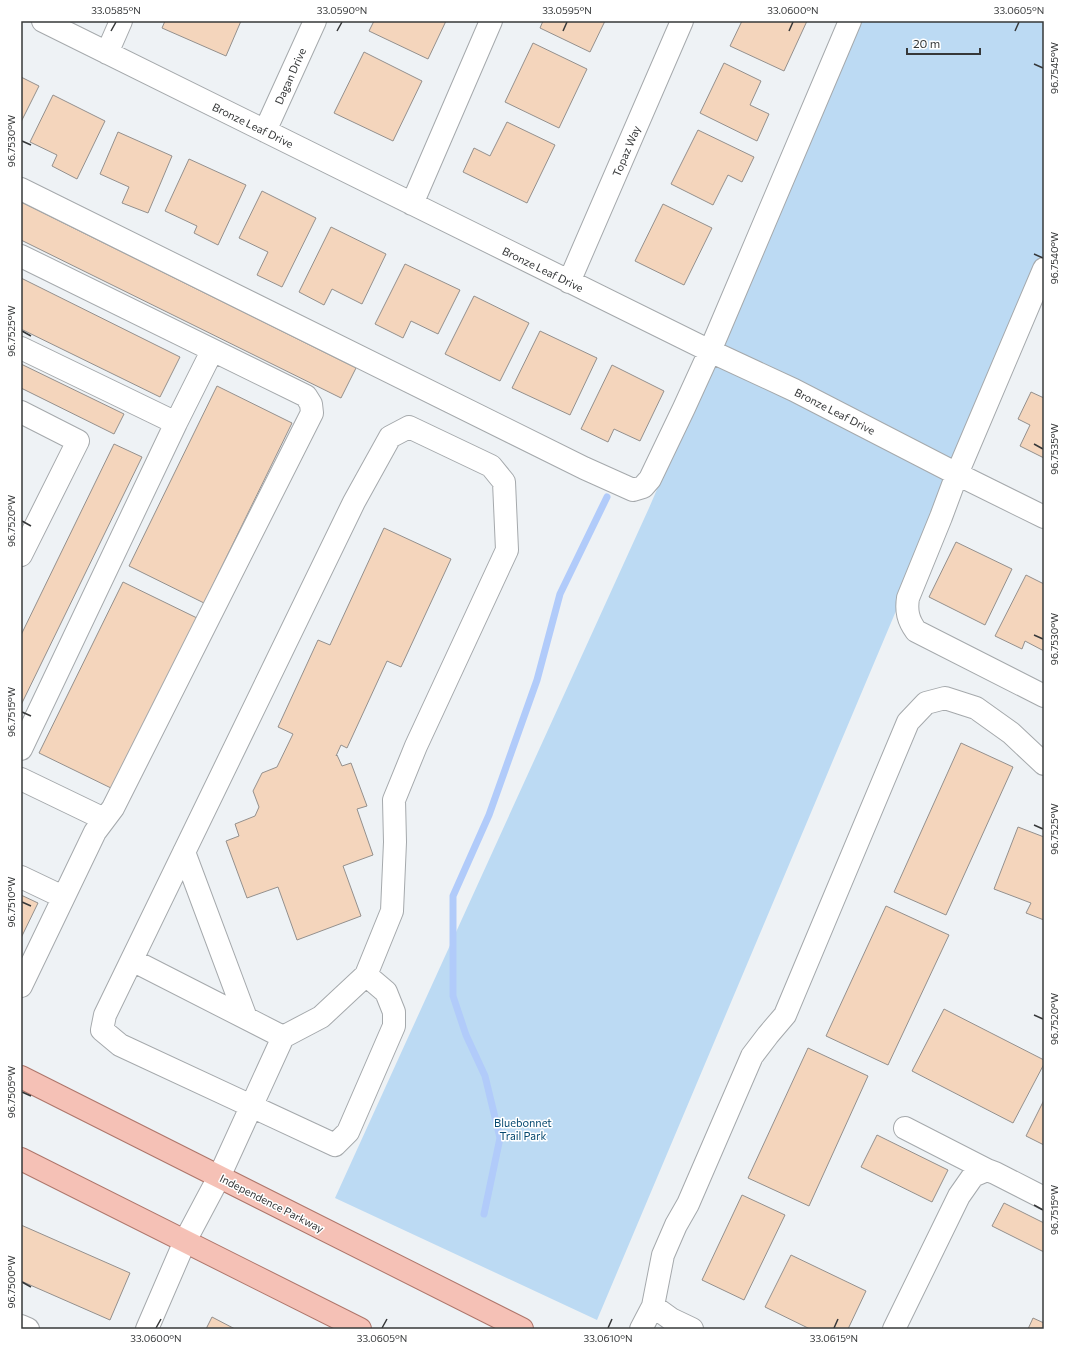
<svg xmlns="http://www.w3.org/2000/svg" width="1065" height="1350" font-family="Commissioner,sans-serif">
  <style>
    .green { fill: #bcdaf3 }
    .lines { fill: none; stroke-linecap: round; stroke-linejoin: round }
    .stream { stroke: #b1cbfa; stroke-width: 7 }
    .building { fill: #f4d5bc; stroke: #94908d }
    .minor-casing { stroke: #a5a9ac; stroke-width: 24 }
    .major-casing { stroke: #ae766b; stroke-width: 24 }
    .minor { stroke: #fff; stroke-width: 22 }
    .major { stroke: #f5c1b6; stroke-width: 22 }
    .ticks { fill: none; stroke: #363839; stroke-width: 1.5 }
    .labels { text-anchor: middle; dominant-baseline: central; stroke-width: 3; stroke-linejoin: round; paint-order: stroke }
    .street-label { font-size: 11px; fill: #363839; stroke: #fff }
    .park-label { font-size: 11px; fill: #03476e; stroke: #fff }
    .neatline { fill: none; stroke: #363839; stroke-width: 1.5 }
    .ticks-label { font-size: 10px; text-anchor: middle; fill: #363839 }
  </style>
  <rect width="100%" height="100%" fill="#eef2f5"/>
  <path class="green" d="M858,21H1044V260L597,1320L335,1198L649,508Z"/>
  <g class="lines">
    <path class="stream" d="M484,1214L500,1138L485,1076L466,1035L453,996V896L489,815L537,680L560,594L607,497"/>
  </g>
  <path class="building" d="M165,21H241L226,56L162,28Z
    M374,21H446L428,59L369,31Z
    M543,21H605L590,52L540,28Z
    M742,21H807L784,71L730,46Z
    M533,43L587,69L559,128L505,102Z
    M364,52L422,81L393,141L334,113Z
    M724,63L761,81L750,105L769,114L757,141L700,113Z
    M21,77L39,86L21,122Z
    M53,95L105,121L77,179L52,166L57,155L30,142Z
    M507,122L555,145L527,203L463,172L474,148L490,156Z
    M698,130L754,157L742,182L728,175L713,205L671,184Z
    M118,132L172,156L148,213L122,203L129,187L100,174Z
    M189,159L246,185L218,245L194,233L197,226L165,211Z
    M262,191L316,218L282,287L257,275L268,252L239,238Z
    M21,202L356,368L341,398L21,240Z
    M663,204L712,228L684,285L635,261Z
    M331,227L386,254L362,304L332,289L324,305L299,292Z
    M405,264L460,290L438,334L411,321L403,338L375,324Z
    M21,278L180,357L160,397L21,329Z
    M474,296L529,323L500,381L445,354Z
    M540,331L597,358L570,415L512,388Z
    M21,364L124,414L114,434L21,388Z
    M612,365L664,391L640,441L614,429L608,442L581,429Z
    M217,386L292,423L204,603L129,566Z
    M1031,392L1044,398V458L1020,446L1030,425L1018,419Z
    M114,444L142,457L21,705V635Z
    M384,528L451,559L401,667L387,661L347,748L341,745L336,756L337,755L342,766L351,763L367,806L357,809L373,855L343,866L361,916L297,940L278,887L247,898L226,841L239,836L235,824L255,816L259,807L253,791L262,773L277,767L293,734L278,727L318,640L330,645Z
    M956,542L1012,569L985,625L929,597Z
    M1026,575L1044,584V651L1025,641L1022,649L995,636Z
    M123,582L197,618L113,789L39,753Z
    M961,743L1013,767L946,915L894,892Z
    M1018,827L1044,837V920L1026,913L1031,903L994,889Z
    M21,895L38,903L21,938Z
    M886,906L949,935L888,1065L826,1036Z
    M944,1009L1044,1060V1064L1013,1123L912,1071Z
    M808,1048L868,1076L809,1206L748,1178Z
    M1044,1100V1145L1026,1136Z
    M877,1135L948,1170L932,1202L861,1167Z
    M742,1195L785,1215L744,1300L702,1280Z
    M1004,1203L1044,1223V1252L992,1226Z
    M21,1225L130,1273L110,1320L21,1281Z
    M791,1255L866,1291L848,1329H810L765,1307Z
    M212,1317L235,1329H206Z
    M1033,1318L1044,1323V1329H1028Z"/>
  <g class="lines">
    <defs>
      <path id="minor" d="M43,21L710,351L794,390L957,474L1044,517
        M107,53L121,21
        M265,131L315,21
        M21,189L584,468L633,490L643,487L650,479L684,408L710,351L850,21
        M412,204L491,21
        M21,256L306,396L311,404L312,413L113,808L95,832L21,986
        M1044,269L957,474L941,517L908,598C906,611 908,620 916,631L1044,696
        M569,282L682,21
        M21,348L176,423L212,351
        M21,412L78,441L21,555
        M21,749L176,423
        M21,779L104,819
        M184,852L246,1018
        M21,877L63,897
        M132,960L283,1037
        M905,1128L987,1170
        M21,1326L28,1329
        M147,1329L185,1241L219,1177L283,1037L321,1017L366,975L392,911L395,842L394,800L416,746L507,550L504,482L491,466L409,427L390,437L354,502L105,1015L102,1030L120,1045L335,1145L348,1132L394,1026V1012L386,992L366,975
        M641,1329L653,1306
        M692,1329L671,1319L653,1306L663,1255L676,1225L688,1204L752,1056L768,1035L785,1015L908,722L926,703L945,698L976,708L1011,733L1044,764
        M894,1329L959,1196L973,1176L987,1170L995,1173L1044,1198"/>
      <path id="major" d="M21,1077L522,1329
        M21,1159L360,1329"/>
    </defs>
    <use href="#minor" class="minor-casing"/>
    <use href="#major" class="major-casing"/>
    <use href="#minor" class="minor"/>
    <use href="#major" class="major"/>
  </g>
  <path class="ticks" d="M111,31L116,22M337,31L342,22M563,31L567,22M789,31L793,22M1015,31L1019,22M1034,64L1043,68M22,141L31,145M1034,254L1043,258M22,331L31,336M1034,444L1043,449M22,521L31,526M1034,635L1043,639M22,712L31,716M1034,825L1043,829M22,902L31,906M1034,1015L1043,1019M22,1092L31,1096M1034,1205L1043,1210M22,1282L31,1287M156,1328L161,1319M382,1328L387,1319M608,1328L612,1319M834,1328L838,1319"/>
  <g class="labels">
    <g class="street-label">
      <text transform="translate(290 76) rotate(-66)">Dagan Drive</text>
      <text transform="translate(253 125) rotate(26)">Bronze Leaf Drive</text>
      <text transform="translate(626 151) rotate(-67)">Topaz Way</text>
      <text transform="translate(543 269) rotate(26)">Bronze Leaf Drive</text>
      <text transform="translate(835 411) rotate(27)">Bronze Leaf Drive</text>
      <text transform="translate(272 1203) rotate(27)">Independence Parkway</text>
    </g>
    <g class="park-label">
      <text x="523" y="1122">Bluebonnet<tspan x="523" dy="13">Trail Park</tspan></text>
    </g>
  </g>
  <rect width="1065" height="1350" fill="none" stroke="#ffffff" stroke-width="44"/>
  <path d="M907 48v6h73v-6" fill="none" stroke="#363839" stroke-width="2"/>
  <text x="913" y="48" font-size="12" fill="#363839" stroke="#ffffff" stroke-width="3" paint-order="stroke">20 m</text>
  <rect x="22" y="22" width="1021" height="1306" class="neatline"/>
  <g class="ticks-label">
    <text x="116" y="14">33.0585°N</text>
    <text x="342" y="14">33.0590°N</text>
    <text x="567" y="14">33.0595°N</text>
    <text x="793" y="14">33.0600°N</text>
    <text x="1019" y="14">33.0605°N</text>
    <text transform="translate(1054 68) rotate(-90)" y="4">96.7545°W</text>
    <text transform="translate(11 141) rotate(-90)" y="4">96.7530°W</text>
    <text transform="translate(1054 258) rotate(-90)" y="4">96.7540°W</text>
    <text transform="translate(11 331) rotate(-90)" y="4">96.7525°W</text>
    <text transform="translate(1054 449) rotate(-90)" y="4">96.7535°W</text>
    <text transform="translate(11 521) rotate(-90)" y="4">96.7520°W</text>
    <text transform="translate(1054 639) rotate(-90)" y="4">96.7530°W</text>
    <text transform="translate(11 712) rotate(-90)" y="4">96.7515°W</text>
    <text transform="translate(1054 829) rotate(-90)" y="4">96.7525°W</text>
    <text transform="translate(11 902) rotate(-90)" y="4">96.7510°W</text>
    <text transform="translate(1054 1019) rotate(-90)" y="4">96.7520°W</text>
    <text transform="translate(11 1092) rotate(-90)" y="4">96.7505°W</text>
    <text transform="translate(1054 1210) rotate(-90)" y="4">96.7515°W</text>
    <text transform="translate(11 1282) rotate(-90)" y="4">96.7500°W</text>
    <text x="156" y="1342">33.0600°N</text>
    <text x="382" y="1342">33.0605°N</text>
    <text x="608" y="1342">33.0610°N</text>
    <text x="834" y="1342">33.0615°N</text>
  </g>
</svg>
